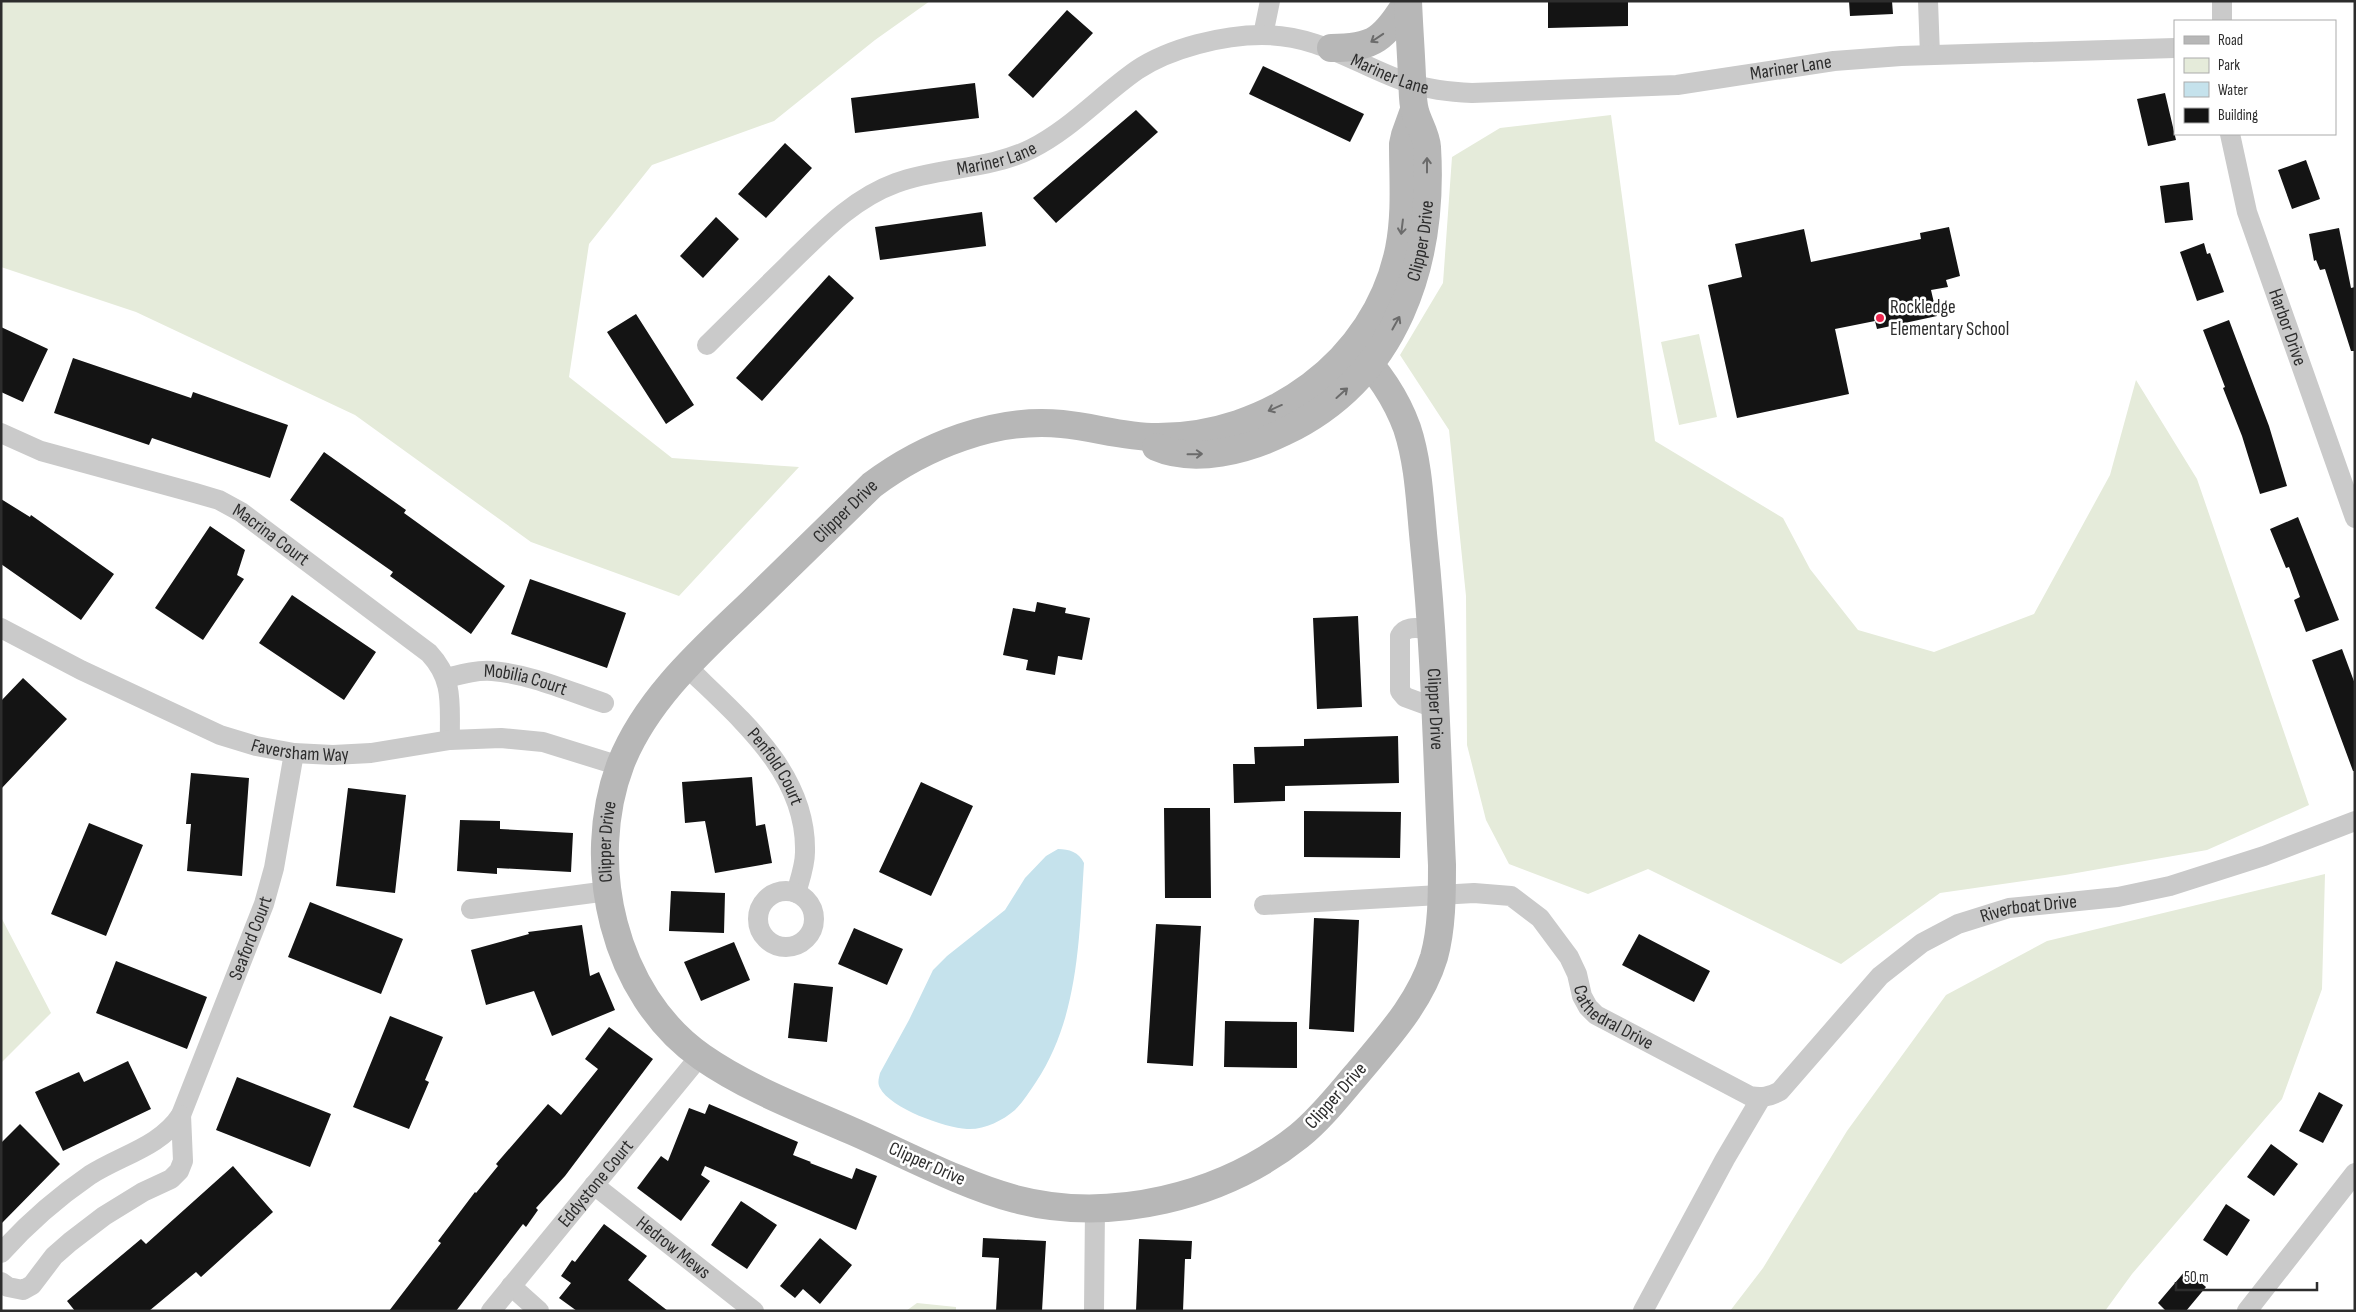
<svg xmlns="http://www.w3.org/2000/svg" width="2356" height="1312" font-family="'Sofia Sans Condensed',sans-serif">
  <style>
    .green { fill: #e5ebda }
    .water { fill: #c5e2ec }
    .building { fill: #141414 }
    .lines { fill: none; stroke-linecap: round; stroke-linejoin: round }
    .street { stroke: #cacaca; stroke-width: 20 }
    .secondary { stroke: #b7b7b7; stroke-width: 28 }
    .oneway { stroke: #6b6b6b }
    .poi-dot { fill: #ec274f; stroke: #fff; stroke-width: 2 }
    .labels { text-anchor: middle; dominant-baseline: central; stroke-width: 5; stroke-linejoin: round; paint-order: stroke }
    .street-label { font-size: 19px; fill: #2d2d2d; stroke: #fff }
    .poi-label { font-size: 19px; fill: #2d2d2d; stroke: #fff; text-anchor: start }
  </style>
  <rect width="100%" height="100%" fill="#fff"/>
  <path class="green" d="M1,1H930L875,40L774,121L652,165L589,244L569,377L672,458L799,467L679,596L531,542L355,415L136,312L1,267Z
    M1611,115L1655,441L1783,518L1810,569L1858,630L1934,652L2034,614L2110,475L2136,380L2197,479L2309,805L2207,850L2065,875L1940,893L1841,964L1648,869L1588,894L1509,864L1486,820L1467,745L1466,596L1449,430L1400,355L1443,283L1452,157L1500,128Z
    M1699,334L1717,417L1679,425L1661,342Z
    M2325,874L2322,989L2282,1099L2132,1274L2105,1311H1730L1763,1268L1847,1131L1946,995L2047,941Z
    M1,917L51,1013L1,1063Z
    M917,1303L956,1307V1311H906Z"/>
  <path class="water" d="M1058,849C1069,849 1079,852 1084,863C1079,939 1079,1017 1036,1082C1030,1091 1023,1102 1015,1110C1002,1121 984,1130 967,1129C945,1128 890,1108 880,1088C877,1083 879,1078 880,1073L909,1020L933,970L947,956L1005,910L1025,878L1046,856Z"/>
  <path class="building" d="M1548,1H1628V26L1548,28Z
    M1849,1H1892L1893,14L1850,16Z
    M1067,10L1093,33L1033,98L1008,75Z
    M1263,66L1364,114L1350,142L1249,94Z
    M975,83L979,118L855,133L851,98Z
    M2165,93L2176,140L2148,146L2137,99Z
    M1136,110L1158,132L1056,223L1033,198Z
    M785,143L812,168L766,218L738,194Z
    M2306,160L2320,199L2292,209L2278,170Z
    M2189,182L2193,220L2165,223L2160,186Z
    M982,212L986,246L880,260L875,227Z
    M716,217L739,239L703,278L680,256Z
    M1949,227L1960,276L1946,280L1948,287L1931,290L1937,316L1877,329L1875,321L1835,329L1849,394L1737,418L1708,285L1742,277L1735,244L1804,229L1811,262L1921,239L1920,233Z
    M2339,228L2351,288L2355,287V351H2351L2325,269L2320,270L2316,260L2314,261L2309,234Z
    M2204,243L2207,254L2210,253L2224,292L2197,301L2180,252Z
    M829,275L854,298L762,401L736,378Z
    M636,314L694,405L666,424L607,332Z
    M2229,320L2269,426L2287,486L2260,494L2242,436L2223,388L2225,387L2203,330Z
    M1,327L48,349L23,402L1,392Z
    M73,358L191,398L193,392L288,425L270,478L152,438L149,445L54,413Z
    M324,452L406,510L404,513L505,586L471,634L390,576L393,572L290,500Z
    M1,499L30,517L31,515L114,574L81,620L1,564Z
    M2298,517L2339,620L2306,632L2294,600L2300,597L2289,567L2286,568L2270,529Z
    M210,526L245,550L237,575L244,579L203,640L155,608Z
    M530,579L626,613L607,668L511,634Z
    M292,595L376,652L344,700L259,643Z
    M1037,602L1066,608L1065,613L1090,618L1082,660L1058,656L1055,675L1026,670L1028,660L1003,655L1013,608L1035,612Z
    M1358,616L1362,707L1317,709L1313,618Z
    M2342,649L2355,684V771H2353L2312,660Z
    M23,678L67,719L1,789V701Z
    M1398,736L1399,783L1285,786V801L1234,803L1233,764H1255L1254,747L1304,746V739Z
    M191,773L249,778L242,876L187,871L191,824H186Z
    M752,777L756,826L765,824L772,863L715,873L705,821L685,823L682,782Z
    M921,782L973,806L931,896L879,872Z
    M348,788L406,795L395,893L336,886Z
    M1164,808H1210L1211,898H1165Z
    M1304,811L1401,812L1400,858L1304,857Z
    M460,820L500,821V829L573,833L571,872L497,868V874L457,871Z
    M89,823L143,845L106,936L51,914Z
    M671,891L725,893L724,933L669,931Z
    M310,902L403,939L381,994L288,957Z
    M1314,918L1359,920L1354,1032L1309,1029Z
    M1156,924L1201,926L1193,1066L1147,1063Z
    M582,925L590,976L599,972L615,1010L552,1036L534,991L486,1005L471,950L529,934L528,932Z
    M854,928L903,949L887,985L838,964Z
    M1639,934L1710,971L1694,1002L1622,965Z
    M734,942L750,980L701,1001L684,962Z
    M116,961L207,997L187,1049L96,1013Z
    M794,983L833,987L827,1042L788,1038Z
    M390,1016L443,1037L425,1080L429,1082L409,1129L353,1107Z
    M1225,1021L1297,1022V1068L1224,1067Z
    M609,1027L653,1059L565,1176L536,1208L538,1210L526,1227L523,1224L456,1311H389L441,1243L438,1241L475,1192L476,1193L498,1166L496,1164L548,1104L561,1115L598,1069L585,1059Z
    M128,1061L151,1109L63,1151L35,1092L79,1072L84,1082Z
    M237,1077L331,1114L310,1167L216,1130Z
    M2319,1092L2343,1105L2323,1143L2299,1131Z
    M709,1104L798,1142L793,1155L811,1162L810,1163L852,1179L856,1168L877,1176L856,1230L705,1166L701,1175L710,1181L681,1221L637,1188L661,1156L668,1161L689,1108L705,1114Z
    M20,1124L60,1164L1,1224V1143Z
    M2271,1144L2298,1164L2274,1196L2247,1177Z
    M233,1166L273,1212L201,1277L196,1272L149,1311H75L67,1301L141,1239L146,1244Z
    M741,1201L777,1225L747,1269L711,1245Z
    M2226,1204L2250,1220L2227,1256L2203,1240Z
    M604,1224L647,1256L628,1280L668,1311H577L559,1298L571,1283L561,1276L572,1260L575,1262Z
    M820,1238L852,1265L820,1304L803,1289L795,1298L780,1286Z
    M983,1238L1046,1241L1042,1311H996L999,1258L982,1257Z
    M1139,1239L1192,1241L1191,1259H1185L1183,1311H1136Z
    M2186,1270L2206,1287L2186,1311H2166L2158,1303Z"/>
  <g class="lines">
    <g class="street">
      <path d="M1928,1L1930,55"/>
      <path d="M2222,21V1"/>
      <path d="M1263,35L1270,1"/>
      <path id="s1" d="M2230,134L2247,212L2355,518"/>
      <path id="s2" d="M707,345C734,318 761,292 788,265C821,233 852,199 896,183C940,167 988,170 1031,149C1071,129 1101,95 1137,70C1170,48 1223,35 1262,35C1322,35 1359,67 1412,84C1431,90 1452,92 1472,93L1677,85L1834,61L1901,56L2175,48"/>
      <path id="s3" d="M1,433L41,451L195,493L219,500L241,512L429,653C455,681 449,705 450,740"/>
      <path id="s4" d="M1,628L81,670L220,735L256,746L294,753L333,755L371,753L450,740L501,738L543,742L620,766"/>
      <path d="M1432,629C1420,629 1406,624 1400,636V691L1405,697L1435,708"/>
      <path id="s5" d="M687,667C738,717 807,772 805,852C805,866 800,879 796,893"/>
      <path id="s6" d="M446,678C462,674 476,670 492,671C530,674 568,691 604,703"/>
      <circle cx="786" cy="919" r="28"/>
      <path id="s7" d="M1264,905L1474,893L1511,896L1540,918L1569,957L1577,974L1582,996L1588,1007L1596,1015L1750,1096C1762,1098 1769,1097 1780,1091L1880,976L1922,943L1958,924L2009,908L2118,897L2170,886L2264,856L2355,821"/>
      <path d="M471,909L608,891"/>
      <path id="s8" d="M181,1115L264,904L274,868L294,753"/>
      <path id="s9" d="M594,1185L754,1311"/>
      <path d="M1,1253C27,1224 58,1197 90,1175C121,1155 160,1147 181,1115L183,1161L179,1171L171,1179L143,1192L104,1216L70,1242L54,1256L32,1285L23,1290L8,1287L1,1282"/>
      <path d="M511,1286L539,1311"/>
      <path id="s10" d="M491,1311L700,1056"/>
      <path d="M1094,1311L1095,1208"/>
      <path d="M1643,1311L1725,1159L1761,1098"/>
      <path d="M2247,1311L2355,1173"/>
    </g>
    <g class="secondary">
      <path d="M1331,48C1377,48 1383,38 1408,1"/>
      <path id="s11" d="M1353,346C1377,370 1395,395 1407,428C1419,464 1420,505 1424,544C1435,650 1437,758 1442,865C1442,895 1442,928 1434,957C1420,1003 1386,1039 1356,1075C1338,1096 1321,1118 1299,1136C1223,1197 1110,1224 1015,1199C960,1184 905,1154 852,1131C802,1109 748,1089 702,1057C613,995 583,862 621,763C647,698 703,649 752,602C792,563 832,524 872,485C924,446 996,417 1062,424C1094,427 1124,437 1156,437C1268,438 1376,362 1399,249C1406,214 1403,179 1403,144L1405,135L1414,110"/>
      <path id="s12" d="M1156,447C1195,464 1247,450 1284,432C1397,378 1434,264 1427,147C1426,134 1418,123 1415,111C1412,100 1413,88 1412,77C1411,52 1409,26 1408,1"/>
    </g>
  </g>
  <defs><path id="oneway-shaft" d="M-6 0H5M1.5-3L5.5 0L1.5 3" fill="none" stroke-width="1.6" stroke-linecap="round" stroke-linejoin="round" transform="scale(1.25)"/></defs>
  <g class="oneway">
    <use href="#oneway-shaft" transform="translate(1377 38) rotate(146)"/>
    <use href="#oneway-shaft" transform="translate(1427 165) rotate(-90)"/>
    <use href="#oneway-shaft" transform="translate(1402 227) rotate(97)"/>
    <use href="#oneway-shaft" transform="translate(1396 323) rotate(-61)"/>
    <use href="#oneway-shaft" transform="translate(1342 393) rotate(-42)"/>
    <use href="#oneway-shaft" transform="translate(1275 408) rotate(156)"/>
    <use href="#oneway-shaft" transform="translate(1195 454) rotate(-1)"/>
  </g>
  <circle class="poi-dot" cx="1880" cy="318" r="5"/>
  <g class="labels">
    <g class="street-label">
      <text stroke="none"><textPath href="#s2" startOffset="1194">Mariner Lane</textPath></text>
      <text stroke="none"><textPath href="#s2" startOffset="789">Mariner Lane</textPath></text>
      <text stroke="none"><textPath href="#s2" startOffset="354">Mariner Lane</textPath></text>
      <text stroke="none"><textPath href="#s12" startOffset="378">Clipper Drive</textPath></text>
      <text stroke="none"><textPath href="#s1" startOffset="202">Harbor Drive</textPath></text>
      <text stroke="none"><textPath href="#s11" startOffset="2168">Clipper Drive</textPath></text>
      <text stroke="none"><textPath href="#s3" startOffset="291">Macrina Court</textPath></text>
      <text stroke="none"><textPath href="#s6" startOffset="81">Mobilia Court</textPath></text>
      <text stroke="none"><textPath href="#s11" startOffset="382">Clipper Drive</textPath></text>
      <text stroke="none"><textPath href="#s4" startOffset="326">Faversham Way</textPath></text>
      <text stroke="none"><textPath href="#s5" startOffset="134">Penfold Court</textPath></text>
      <text stroke="none"><textPath href="#s11" startOffset="1748">Clipper Drive</textPath></text>
      <text stroke="none"><textPath href="#s7" startOffset="922">Riverboat Drive</textPath></text>
      <text stroke="none"><textPath href="#s8" startOffset="190">Seaford Court</textPath></text>
      <text stroke="none"><textPath href="#s7" startOffset="412">Cathedral Drive</textPath></text>
      <text transform="translate(1336 1096) rotate(-48)">Clipper Drive</text>
      <text transform="translate(927 1164) rotate(24)">Clipper Drive</text>
      <text stroke="none"><textPath href="#s10" startOffset="165">Eddystone Court</textPath></text>
      <text stroke="none"><textPath href="#s9" startOffset="101">Hedrow Mews</textPath></text>
    </g>
    <g class="poi-label">
      <text x="1890" y="307">Rockledge<tspan x="1890" dy="22">Elementary School</tspan></text>
    </g>
  </g>
  <rect width="2356" height="1312" fill="none" stroke="#2d2d2d" stroke-width="5"/>
  <rect x="2174" y="20" width="162" height="115" fill="#ffffff" stroke="#ababab"/>
  <rect x="2184" y="36" width="25" height="8" fill="#b7b7b7" stroke="#ababab"/>
  <text x="2218" y="45" font-size="15" fill="#2d2d2d">Road</text>
  <rect x="2184" y="58" width="25" height="15" fill="#e5ebda" stroke="#ababab"/>
  <text x="2218" y="70" font-size="15" fill="#2d2d2d">Park</text>
  <rect x="2184" y="82" width="25" height="15" fill="#c5e2ec" stroke="#ababab"/>
  <text x="2218" y="95" font-size="15" fill="#2d2d2d">Water</text>
  <rect x="2184" y="108" width="25" height="15" fill="#141414" stroke="#ababab"/>
  <text x="2218" y="120" font-size="15" fill="#2d2d2d">Building</text>
  <path d="M2176 1282v8h141v-8" fill="none" stroke="#2d2d2d" stroke-width="2.5"/>
  <text x="2184" y="1282" font-size="15" fill="#2d2d2d" stroke="#ffffff" stroke-width="4" paint-order="stroke">50 m</text>
</svg>
